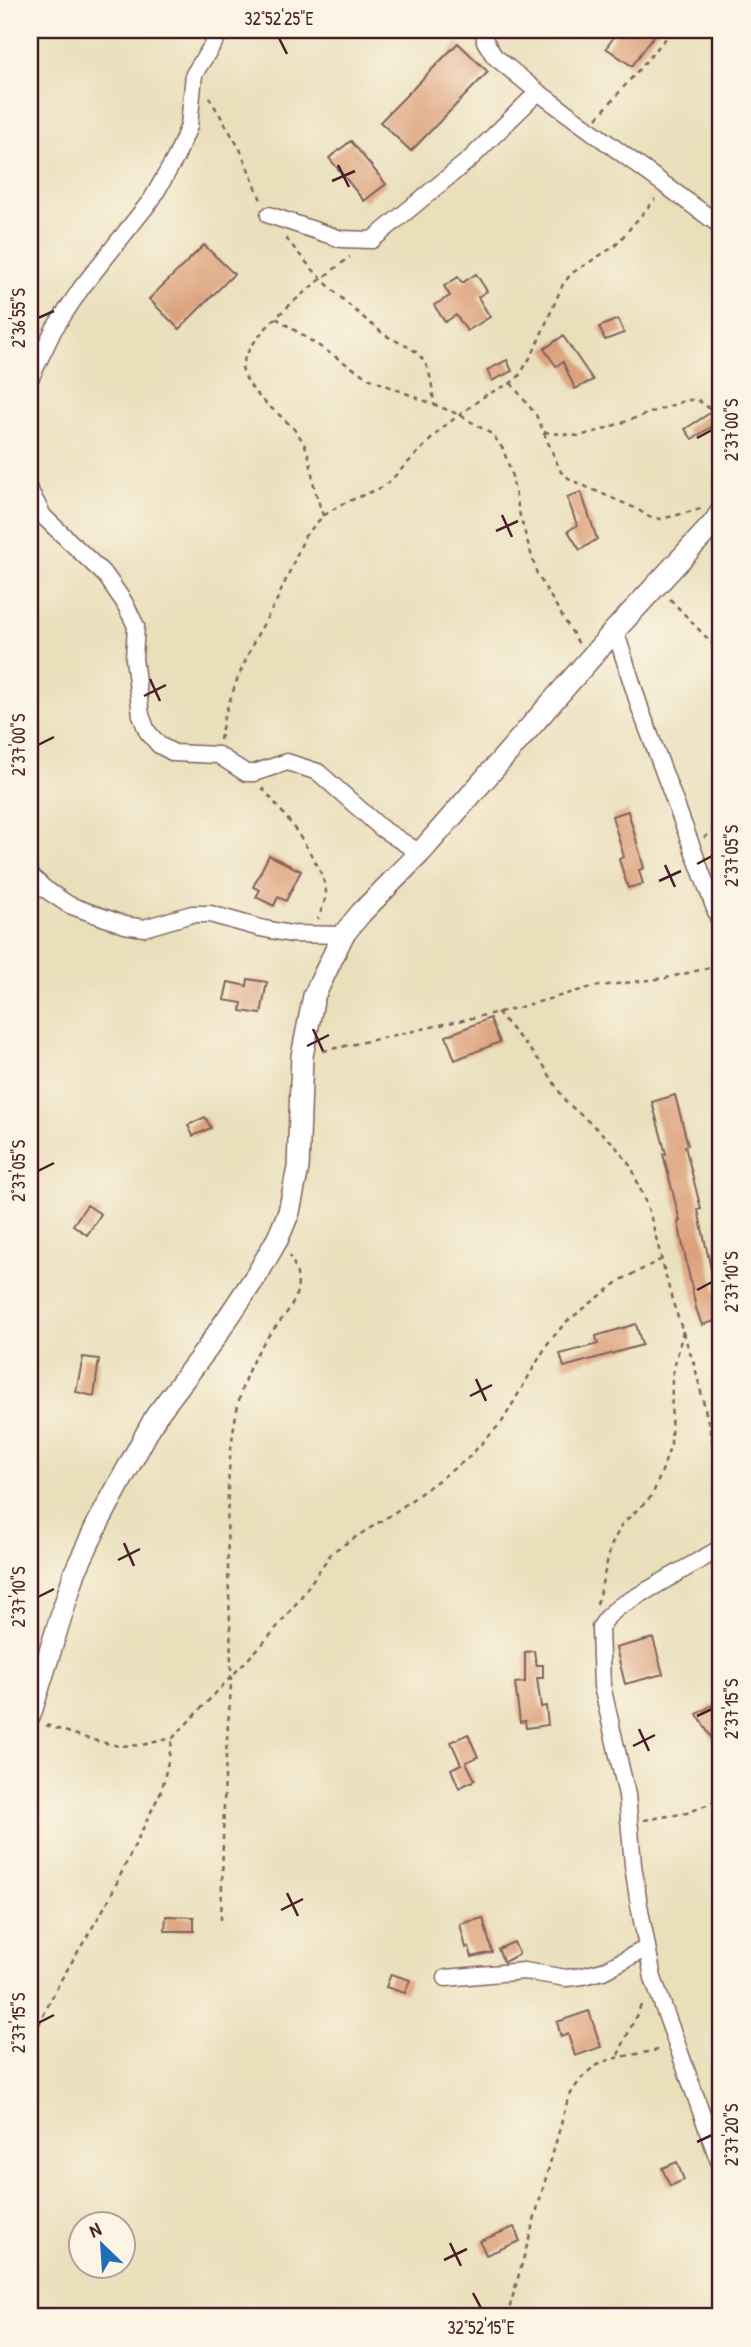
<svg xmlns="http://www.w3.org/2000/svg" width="751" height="2347" font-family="'Patrick Hand',sans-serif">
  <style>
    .building { fill: #dca17b }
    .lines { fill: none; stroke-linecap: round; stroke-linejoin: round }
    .minor-casing { stroke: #82625d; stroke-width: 19 }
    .major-casing { stroke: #82625d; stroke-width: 24 }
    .path { stroke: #82625d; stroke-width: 2.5; stroke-dasharray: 5 5; stroke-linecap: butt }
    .minor { stroke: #fff; stroke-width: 16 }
    .major { stroke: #fff; stroke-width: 21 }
    .ticks { fill: none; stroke: #4a1f2b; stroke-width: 2.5 }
    .neatline { fill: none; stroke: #4a1f2b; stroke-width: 2.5 }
    .ticks-label { font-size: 18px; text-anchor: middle; fill: #4a1f2b }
  </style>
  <rect width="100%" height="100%" fill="#fcf5e5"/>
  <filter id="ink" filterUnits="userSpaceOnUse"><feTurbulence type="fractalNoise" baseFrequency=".0143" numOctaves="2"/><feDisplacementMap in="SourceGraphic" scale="14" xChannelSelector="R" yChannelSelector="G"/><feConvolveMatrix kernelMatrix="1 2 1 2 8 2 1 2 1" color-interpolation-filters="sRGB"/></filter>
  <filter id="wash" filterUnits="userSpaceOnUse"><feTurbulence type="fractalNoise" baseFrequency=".00686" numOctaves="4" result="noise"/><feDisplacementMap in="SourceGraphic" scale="28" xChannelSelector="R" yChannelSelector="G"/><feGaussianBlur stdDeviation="1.57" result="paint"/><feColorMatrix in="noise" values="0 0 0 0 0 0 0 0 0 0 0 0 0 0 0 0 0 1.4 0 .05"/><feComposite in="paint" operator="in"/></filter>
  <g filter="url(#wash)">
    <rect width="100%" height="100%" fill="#e9dfbb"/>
    <g id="blocks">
      <path class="building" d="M619,30H658L632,66L606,48Z
        M458,43L488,72L411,151L380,122Z
        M351,141L386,184L364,201L329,158Z
        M204,245L234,274L179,329L149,299Z
        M476,274L487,291L478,297L490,317L467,331L456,315L445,322L434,305L450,296L444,286L458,277L462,283Z
        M618,319L624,333L605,340L599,327Z
        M563,336L593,380L575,389L563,362L556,366L544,349Z
        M507,360L512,371L492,381L487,370Z
        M721,406V421L692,439L685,429Z
        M581,492L597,539L580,550L568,531L577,525L567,497Z
        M628,811L644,868L639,870L643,884L628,888L619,859L624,857L612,816Z
        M269,855L301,871L286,901L278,897L274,906L256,897L260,890L253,887Z
        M248,979L267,982L261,1014L241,1011L242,1003L224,1000L228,982L247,986Z
        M490,1018L500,1042L455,1060L446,1036Z
        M675,1095L688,1145L685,1146L701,1209L698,1210L718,1301L721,1300V1319L702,1325L696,1308L678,1222L680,1221L663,1154H666L652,1102Z
        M205,1117L211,1128L193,1136L188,1125Z
        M87,1205L101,1214L87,1235L73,1225Z
        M636,1324L642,1345L564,1367L560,1354L598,1344L596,1336Z
        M83,1357L99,1359L94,1396L76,1392Z
        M653,1638L663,1674L625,1684L616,1648Z
        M534,1651L536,1665H543V1678H537L541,1707L546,1706L548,1725L526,1728L525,1721L520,1722L515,1683L525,1682V1652Z
        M721,1700V1754L697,1714Z
        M468,1734L478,1757L466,1762L475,1780L459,1788L451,1769L461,1764L451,1742Z
        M166,1916L194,1917V1931H165Z
        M483,1918L492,1952L472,1957L469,1946L466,1948L460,1924Z
        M514,1942L519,1954L504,1962L498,1949Z
        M391,1974L410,1980L405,1993L386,1987Z
        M589,2011L601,2047L575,2056L568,2034L561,2037L557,2022Z
        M677,2162L684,2180L670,2186L662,2168Z
        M514,2227L520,2241L486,2255L480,2241Z"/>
    </g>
  </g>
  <g filter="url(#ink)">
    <use href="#blocks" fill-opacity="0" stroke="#82625d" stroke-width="2"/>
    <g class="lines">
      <defs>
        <path id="minor" d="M484,30L485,41L494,56L538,92L721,226
          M269,215L341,239L372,240L470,159L538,92
          M30,379L54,329L82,287L152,199L176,157L189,126L194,74L222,30
          M30,491L43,516L106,576L124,602L136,626L134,658L141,715L147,731L159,745L174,753L218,755L246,773H254L287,762L318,772L381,828L420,853
          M615,630L641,711L721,925
          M30,875L45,889L69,905L125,925L144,928L192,914H210L260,928L291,934L343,935
          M721,1548L620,1606L608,1616L600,1628L602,1686L627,1795L633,1865L639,1905L653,1978L721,2167
          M446,1978L524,1971L566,1978L583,1976L603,1971L647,1948"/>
        <path id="major" d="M30,1715L75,1572L97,1525L156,1416L207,1349L258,1273L278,1238L289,1212L298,1168L302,1056L314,996L343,935L361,913L420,853L615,630L714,523L721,512"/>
      </defs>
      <use href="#minor" class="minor-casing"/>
      <use href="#major" class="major-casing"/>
      <path class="path" d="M209,97L240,149L261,200
        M597,118L673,30
        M286,238C313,273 346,304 381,332C392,341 408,344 418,354C431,366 432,386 434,404
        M276,318L368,378L460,415L493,435L503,449L511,472L520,516L537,574L579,644
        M511,383L536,415L561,472L571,480L637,509L649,517L661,519L701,509
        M544,432L578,436L595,432L687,400H698L721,417
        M323,516C320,506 316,495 314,485C311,470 311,456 303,442C288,414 250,401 242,367C249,331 321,279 350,257
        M670,599L721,653
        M220,740L224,717L237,680L254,641L278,598L305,536L323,516L342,504L385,486L442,428L486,395L511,383L519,376L533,353L563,284L572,273L615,246L655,199
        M262,788C280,807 325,866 326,892C326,901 321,910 318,919
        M704,838L721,823
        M497,1012L544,1066L565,1101L613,1143L632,1168L650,1214L672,1300L695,1367L711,1434L721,1491
        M323,1051L517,1008L592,987L666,978L721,965
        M30,1391L32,1402L30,1432
        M597,1604L611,1546L622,1524L652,1496L662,1471L671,1444L672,1377L683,1331
        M46,1725L89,1739L119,1746L142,1745L173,1738L268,1638L299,1600L332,1552L394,1513L467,1459L502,1422L548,1343L566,1322L621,1280L662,1259
        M644,1820L687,1813L721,1799
        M221,1920C223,1860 223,1800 227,1740C228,1719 231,1698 231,1677C231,1582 218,1484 241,1392C246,1372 257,1351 269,1335C290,1309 309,1291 290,1256
        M30,2043L58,1985L107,1903L162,1789L173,1738
        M618,2055L643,2001
        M507,2317L568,2099C593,2052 617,2060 662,2049"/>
      <use href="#minor" class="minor"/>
      <use href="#major" class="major"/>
    </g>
  </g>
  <path class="ticks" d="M279,38L287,54M338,165L349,187M332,181L355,171M38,318L54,311M697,438L712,430M502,515L512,537M496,531L518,521M150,679L160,701M144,696L166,685M38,745L54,737M697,864L712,856M665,865L675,887M659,881L681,871M313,1029L323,1051M307,1046L329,1035M38,1171L54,1163M697,1290L712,1282M476,1379L486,1401M470,1396L492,1385M124,1543L134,1566M118,1560L140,1549M38,1597L54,1589M697,1716L712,1709M639,1729L649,1751M633,1746L655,1735M287,1893L298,1916M281,1910L303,1899M38,2023L54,2015M697,2142L712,2135M450,2243L461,2266M444,2260L467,2249M473,2293L481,2308"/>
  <rect width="751" height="2347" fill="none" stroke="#fcf5e5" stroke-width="77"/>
  <g transform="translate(102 2245) rotate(335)"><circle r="33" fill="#fcf5e5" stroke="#b59f9b" stroke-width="2"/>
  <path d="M0-5L12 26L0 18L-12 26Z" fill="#1f6fb2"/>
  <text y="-10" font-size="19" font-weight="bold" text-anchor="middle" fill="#4a1f2b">N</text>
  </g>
  <rect x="38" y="38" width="674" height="2270" class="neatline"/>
  <g class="ticks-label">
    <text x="279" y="25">32°52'25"E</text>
    <text transform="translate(19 318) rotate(-90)" y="6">2°36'55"S</text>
    <text transform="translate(732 430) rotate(-90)" y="6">2°37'00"S</text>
    <text transform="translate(19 745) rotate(-90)" y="6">2°37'00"S</text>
    <text transform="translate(732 856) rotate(-90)" y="6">2°37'05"S</text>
    <text transform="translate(19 1171) rotate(-90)" y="6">2°37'05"S</text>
    <text transform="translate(732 1282) rotate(-90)" y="6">2°37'10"S</text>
    <text transform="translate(19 1597) rotate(-90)" y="6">2°37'10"S</text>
    <text transform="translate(732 1709) rotate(-90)" y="6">2°37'15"S</text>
    <text transform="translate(19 2023) rotate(-90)" y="6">2°37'15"S</text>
    <text transform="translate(732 2135) rotate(-90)" y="6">2°37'20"S</text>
    <text x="481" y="2334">32°52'15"E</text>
  </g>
</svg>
